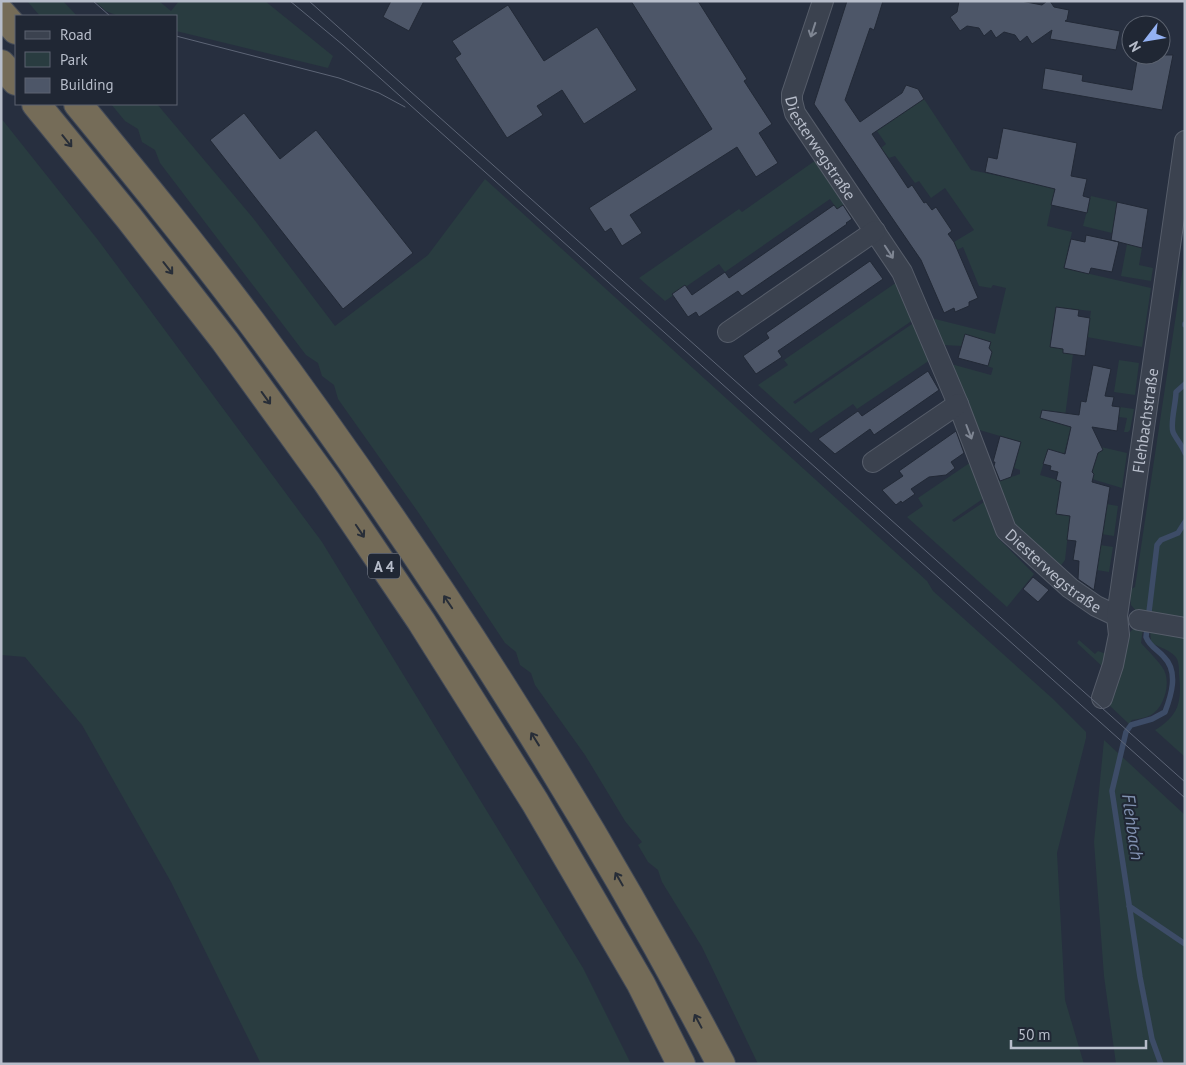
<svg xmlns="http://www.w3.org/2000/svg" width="1186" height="1065" font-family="'PT Sans',sans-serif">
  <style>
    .green { fill: #293c40 }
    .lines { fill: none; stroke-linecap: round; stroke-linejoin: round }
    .stream { stroke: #3d4c67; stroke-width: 5.5 }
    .building { fill: #4d5668; stroke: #222936 }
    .street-casing { stroke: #565d6a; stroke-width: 22 }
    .highway-casing { stroke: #434a57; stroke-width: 30 }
    .street { stroke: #3b424f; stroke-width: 20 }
    .highway { stroke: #756c58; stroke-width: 28 }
    .tram { stroke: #5d6576; stroke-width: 1 }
    .oneway { stroke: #7f8693 }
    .oneway2 { stroke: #282e38 }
    .labels { text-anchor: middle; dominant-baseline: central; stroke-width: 4; stroke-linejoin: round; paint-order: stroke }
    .shield { fill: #202734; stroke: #8a909d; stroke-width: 1 }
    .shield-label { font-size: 15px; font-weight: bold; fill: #b7bdca }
    .street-label { font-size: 16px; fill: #b7bdca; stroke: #202734 }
    .water-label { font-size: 18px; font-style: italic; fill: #8091b0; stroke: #202734 }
  </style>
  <rect width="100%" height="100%" fill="#272f3f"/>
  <path class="green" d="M27,1H63L77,16H40Z
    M95,1H159L171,11L179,1H265L333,56L328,68L176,31V16H118L106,11Z
    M924,99L971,170L1055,188L1047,226L1072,232L1064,268L1151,288L1142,347L1087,337L1091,311L1056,307L1050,346L1063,349L1073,354L1064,425L1071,427L1064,454L1048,449L1040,475L1092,490L1070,516L1065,560L1059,568L1013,524L996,482L1020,474V470L1014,468L1021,442L976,429L951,364L991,375L993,368L984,365L987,358L992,352L989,350L991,342L978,338L962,346L943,345L931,318L995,334L1006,288L993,285L991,288L979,286L963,247L957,250L954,242L974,230L945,188L931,198L919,181L915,183L895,156L889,158L881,148L886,144L877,131Z
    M111,104H157L253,218L335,326L428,255L485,179L927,581L933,591L1053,699L1086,732V738L1057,853L1065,1000L1084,1064H758L702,947L662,882L658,870L648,862L638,845L642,842L625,821L585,755L535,685L531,673L520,665L516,652L505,643L418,512L338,399L334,385L322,376L318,363L306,355L160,163L155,150L142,142L138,129L125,121Z
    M1,118L98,240L322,542L583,968L631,1064H261L171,882L82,725L25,657L1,655Z
    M816,160L846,203L837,209L830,199L725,272L719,264L665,301L639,278L739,209L742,212Z
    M1091,196L1117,202L1112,233L1083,226Z
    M1127,244L1142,248L1139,265L1153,268L1151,281L1121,276Z
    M1185,255V620L1137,612L1131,605L1129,590L1135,587Z
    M897,282L913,320L793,402L795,404L915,322L930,360L857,409L853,404L811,433L758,385L788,365L784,360Z
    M1119,360L1139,363L1135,395L1114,392Z
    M1120,407L1134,409L1130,430L1128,432H1124L1127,418L1119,417Z
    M1101,447L1127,453L1122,488L1092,479C1092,468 1096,456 1101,447Z
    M971,462L984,498L952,520L954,522L984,502L997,537L1034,574L1007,607L907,517L923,506L918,498Z
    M1106,504L1118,506L1114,536L1101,534Z
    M1100,545L1113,547L1109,572L1097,570Z
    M1134,628H1143L1141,643C1149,652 1158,660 1164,670C1171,684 1164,707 1151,715C1145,718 1138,719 1132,720L1129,724L1109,705L1116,686L1128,634Z
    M1150,629L1185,633V757L1155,730C1179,715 1182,702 1179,674C1179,670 1179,663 1177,659C1173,651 1159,647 1151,643Z
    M1079,640L1095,654L1098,651L1109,655L1104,668L1077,643Z
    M1104,740L1185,815V1064H1116L1104,976L1094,842Z"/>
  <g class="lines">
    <path class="stream" d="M1185,324V325
      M1185,384L1176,392C1176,403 1170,423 1173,432C1176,439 1182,445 1185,453
      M1129,906L1185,944
      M1161,1064L1152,1039L1140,977L1112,791L1126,732L1131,725L1152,719L1165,712C1171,696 1179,672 1164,657C1157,649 1150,647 1146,637L1157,545L1161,540L1178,533L1185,522"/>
  </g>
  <path class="building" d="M391,1H424L409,31L383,17Z
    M631,1H698L747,79L744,81L772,124L759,133L778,163L756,177L737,147L630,215L642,233L622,246L611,228L605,232L589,208L712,129Z
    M847,1H883L874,30L870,28L845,100L860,122L902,93L906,85L918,89L924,99L872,134L908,188L912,185L924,203L926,202L932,210L936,207L952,231L948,234L954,242L978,298L969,302V306L955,312L954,308L944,313L921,260L814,104Z
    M959,1H1021L1042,5L1047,1H1050L1054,7L1069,10L1067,20L1065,21L1120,31L1116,50L1050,39L1052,30L1032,44L1027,36L1020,42L1015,35L1004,32L996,38L991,30L984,36L979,28L967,26L960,31L950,17L957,12Z
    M508,5L544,61L597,27L637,90L584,124L562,90L537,106L543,115L507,138L455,58L461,54L452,41Z
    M1138,55H1173L1162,110L1042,89L1045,68L1083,75L1082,81L1132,90Z
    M244,113L280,159L316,130L413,253L343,309L210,140Z
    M1003,128L1077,143L1071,176L1087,179L1083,196L1090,198L1087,213L1051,205L1055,189L985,172L988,157L997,159Z
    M1117,202L1148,209L1142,248L1111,240Z
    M834,205L837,209L843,205L852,219L846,223L847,224L742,296L738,291L699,317L696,312L688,317L672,294L685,285L692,295L725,272L729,278Z
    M1086,235L1119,242L1112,272L1091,268L1089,274L1064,268L1071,239L1085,242Z
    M870,261L883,279L778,351L782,357L756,374L743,356L769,338L766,333Z
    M1056,307L1079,310L1078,316L1090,318L1085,356L1063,353V349L1050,347Z
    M965,334L991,342L989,348L992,352L988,366L958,358Z
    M1093,365L1111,369L1105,396L1114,397L1112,406L1120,407L1117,431L1092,427L1103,450L1098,453L1092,472L1094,474L1092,482L1110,487L1094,590L1078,579L1079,561L1073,560L1076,541L1067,540L1070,516L1056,514L1061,482L1056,480L1058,472L1050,470L1051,466L1043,464L1048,449L1065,454L1071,427L1040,418L1042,410L1079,415L1081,401L1086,402Z
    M928,371L939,390L874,435L870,429L835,454L818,439L858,411L862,416Z
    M956,431L964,453L951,462L955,468L946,475L929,477L911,489L915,494L902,503L901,501L896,505L882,490L903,476L899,471Z
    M1000,436L1021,442L1011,477L1000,481L994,466L995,462H993Z
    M1033,577L1049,590L1038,602L1023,589Z"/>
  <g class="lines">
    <defs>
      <g id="street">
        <path id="s1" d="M823,1L792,94V101L795,113L902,272L958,404L1006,530L1070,588L1096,606L1117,616"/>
        <path d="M728,332L875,231"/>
        <path d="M873,462L958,404"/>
        <path d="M1139,620L1185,628"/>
        <path id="s2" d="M1102,698L1113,665L1119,635L1117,616L1185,141"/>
      </g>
      <path id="highway" d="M1,13L16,30
        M1,64L16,81
        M36,104L129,218L225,341L327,482L421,621L535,802L641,984L681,1064
        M78,104C137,176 196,248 252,323C426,557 585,805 721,1064"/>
    </defs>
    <use href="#street" class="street-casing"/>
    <use href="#highway" class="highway-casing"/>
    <use href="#street" class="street"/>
    <use href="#highway" class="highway"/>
    <path class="tram" d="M93,1L110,16
      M290,1L343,45L1185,798
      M309,1L1185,782
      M176,36L339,78L379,93L405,107"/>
  </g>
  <defs><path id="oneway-shaft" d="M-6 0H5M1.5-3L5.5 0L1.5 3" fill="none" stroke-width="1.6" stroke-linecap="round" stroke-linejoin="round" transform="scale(1.25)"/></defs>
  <g class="oneway">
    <use href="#oneway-shaft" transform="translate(813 30) rotate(108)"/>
    <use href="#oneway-shaft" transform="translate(889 252) rotate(57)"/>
    <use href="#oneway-shaft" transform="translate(969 432) rotate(69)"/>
  </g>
  <g class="oneway2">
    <use href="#oneway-shaft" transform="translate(67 141) rotate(51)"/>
    <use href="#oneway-shaft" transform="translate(168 268) rotate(52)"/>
    <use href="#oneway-shaft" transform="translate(266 398) rotate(54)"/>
    <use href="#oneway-shaft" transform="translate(360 531) rotate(56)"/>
    <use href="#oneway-shaft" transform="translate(448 602) rotate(-124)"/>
    <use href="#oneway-shaft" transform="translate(535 739) rotate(-122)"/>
    <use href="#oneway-shaft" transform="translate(619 879) rotate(-120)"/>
    <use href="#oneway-shaft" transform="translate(698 1021) rotate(-118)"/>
  </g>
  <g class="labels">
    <rect class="shield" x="368" y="553.5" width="32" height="25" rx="4"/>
    <g class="shield-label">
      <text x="384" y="566">A 4</text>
    </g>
    <g class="street-label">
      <text stroke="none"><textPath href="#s1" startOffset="160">Diesterwegstraße</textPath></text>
      <text stroke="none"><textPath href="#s2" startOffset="282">Flehbachstraße</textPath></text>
      <text stroke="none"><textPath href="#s1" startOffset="650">Diesterwegstraße</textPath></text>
    </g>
    <g class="water-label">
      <text transform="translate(1133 827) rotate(82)">Flehbach</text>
    </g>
  </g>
  <rect width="1186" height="1065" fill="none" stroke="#b7bdca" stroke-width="5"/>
  <rect x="15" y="15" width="162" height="90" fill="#202734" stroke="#5c6370"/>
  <rect x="25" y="31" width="25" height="8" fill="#3b424f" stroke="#5c6370"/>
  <text x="60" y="40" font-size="15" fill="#b7bdca">Road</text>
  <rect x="25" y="52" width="25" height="15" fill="#293c40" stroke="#5c6370"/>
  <text x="60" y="65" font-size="15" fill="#b7bdca">Park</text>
  <rect x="25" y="78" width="25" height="15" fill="#4d5668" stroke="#5c6370"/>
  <text x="60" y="90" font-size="15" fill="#b7bdca">Building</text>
  <g transform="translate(1146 40) rotate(239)"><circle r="24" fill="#202734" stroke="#5c6370"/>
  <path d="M0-4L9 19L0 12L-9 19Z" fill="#93b1f3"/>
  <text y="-8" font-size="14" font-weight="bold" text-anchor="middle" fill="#b7bdca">N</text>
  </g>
  <path d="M1011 1040v8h135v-8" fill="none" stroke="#b7bdca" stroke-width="2.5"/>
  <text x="1018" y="1040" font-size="15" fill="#b7bdca" stroke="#202734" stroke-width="4" paint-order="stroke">50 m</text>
</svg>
